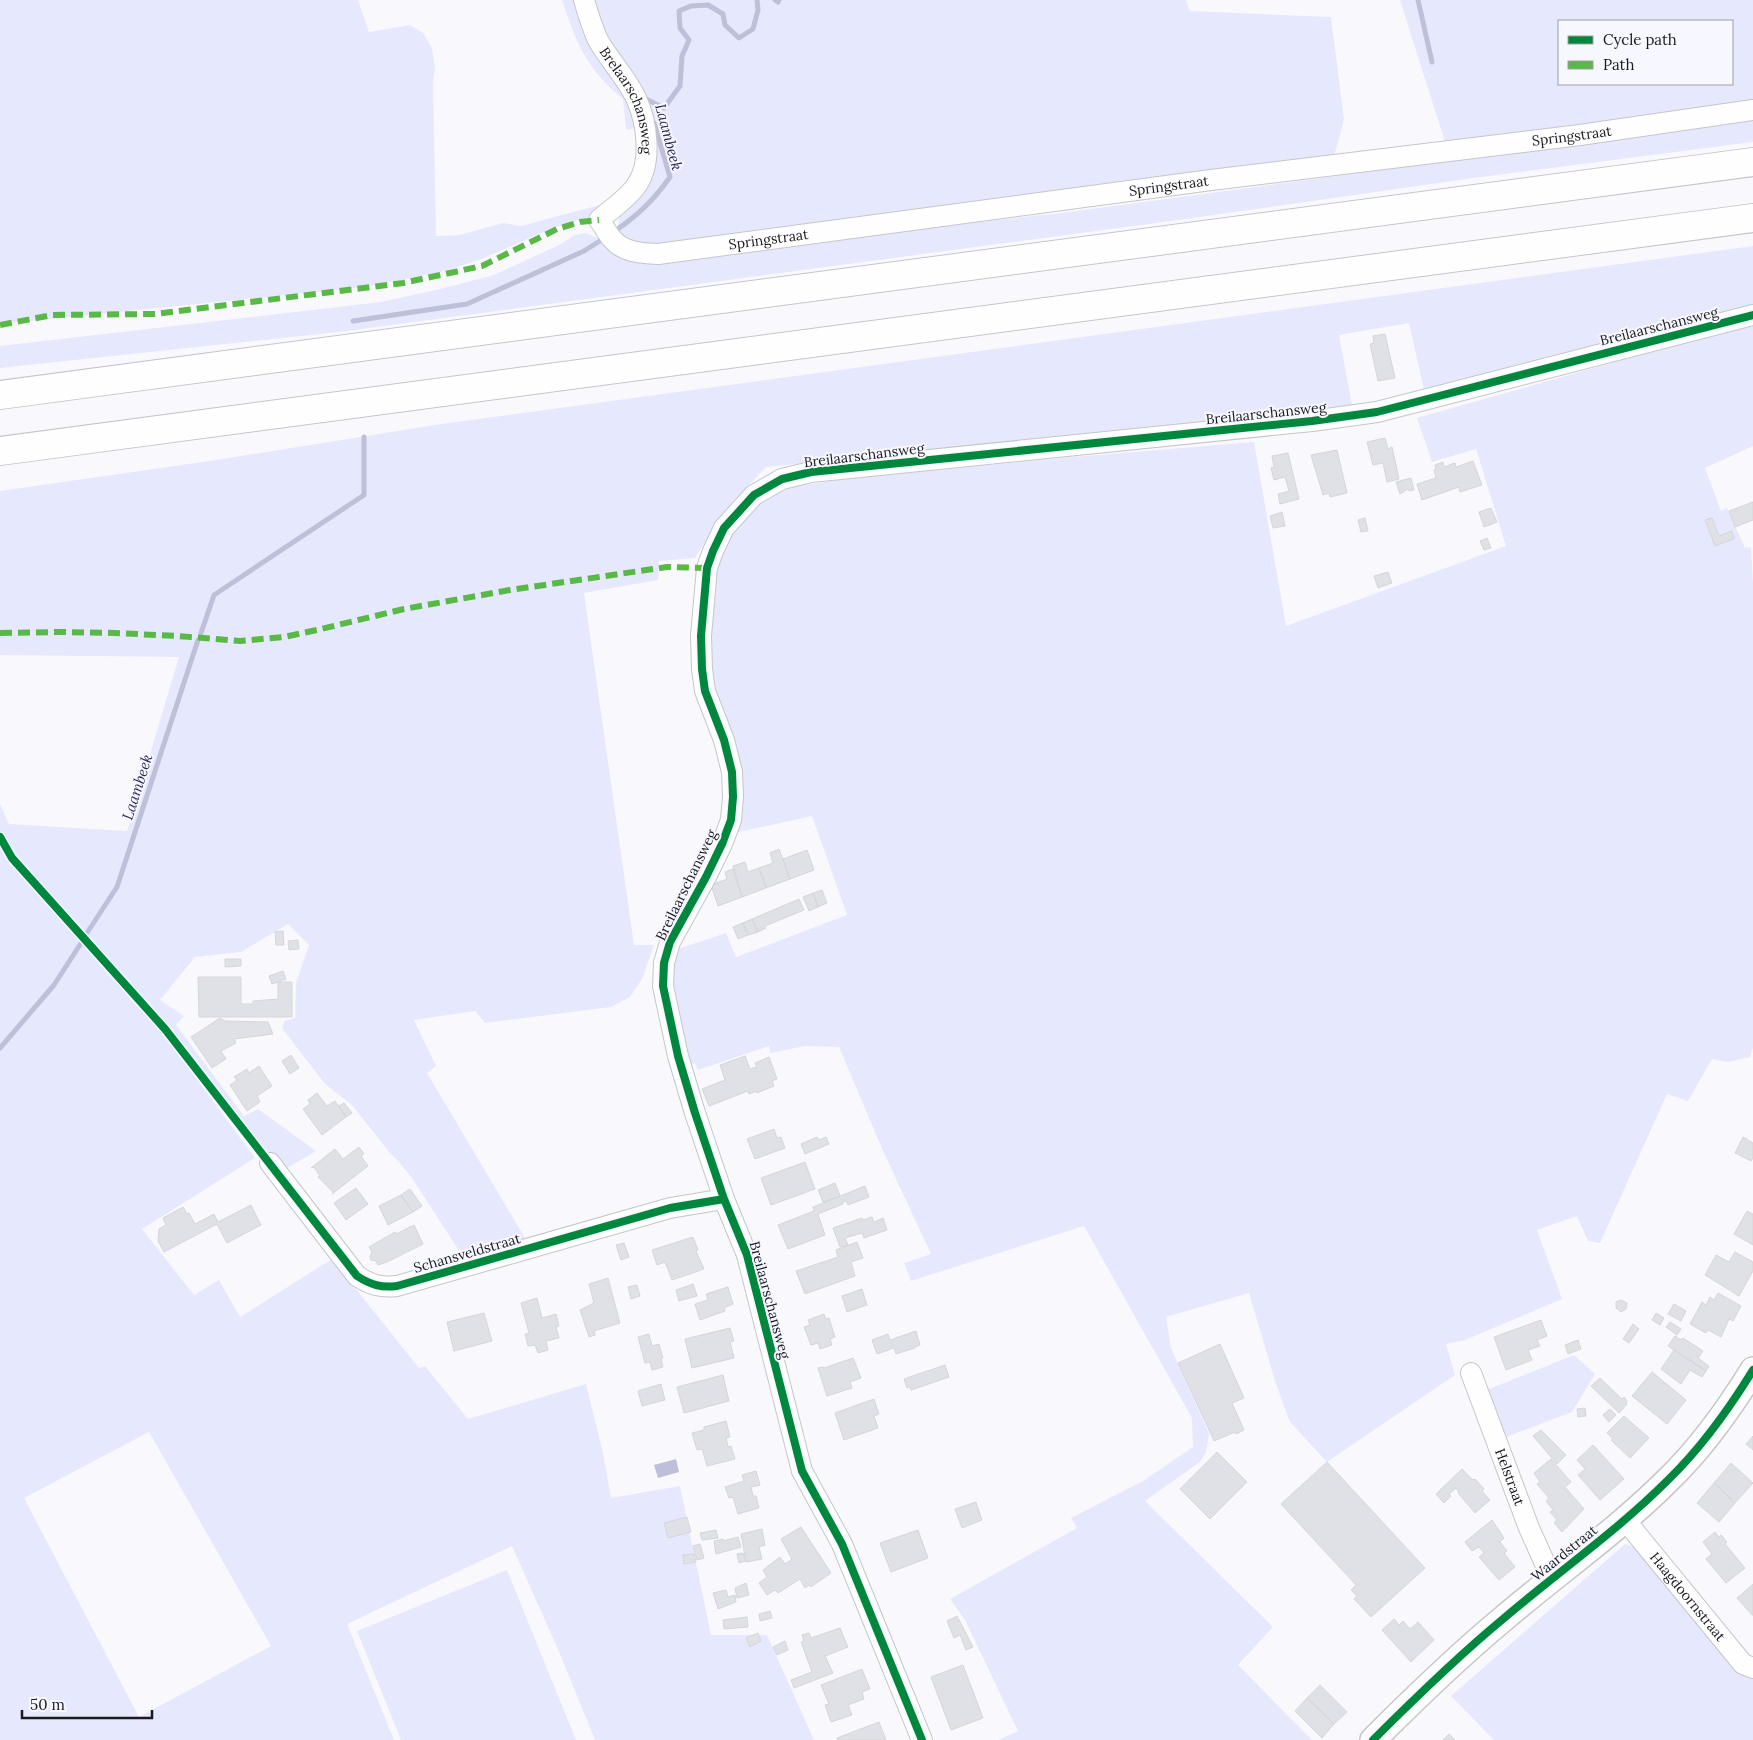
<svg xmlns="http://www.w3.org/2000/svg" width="1753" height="1740" font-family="Lora,serif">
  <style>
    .green { fill: #e6e8fd; fill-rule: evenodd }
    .water { fill: #bec0d9 }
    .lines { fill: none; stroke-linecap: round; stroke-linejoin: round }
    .stream { stroke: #bec0d9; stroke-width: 5 }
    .building { fill: #e0e1e6; stroke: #d5d6db }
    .minor-casing { stroke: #c5c6ca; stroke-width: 22 }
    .tertiary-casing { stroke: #c5c6ca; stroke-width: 28 }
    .motorway-casing { stroke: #c5c6ca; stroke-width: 30 }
    .minor { stroke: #fefeff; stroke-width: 20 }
    .tertiary { stroke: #fefeff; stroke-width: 25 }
    .motorway { stroke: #fefeff; stroke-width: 28 }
    .quiet { stroke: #58b947; stroke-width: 6; stroke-dasharray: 12 6; stroke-linecap: butt }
    .cycleway-casing { stroke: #f7f8ff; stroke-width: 11 }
    .cycleway { stroke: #00873e; stroke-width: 8 }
    .labels { text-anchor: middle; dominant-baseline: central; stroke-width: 4; stroke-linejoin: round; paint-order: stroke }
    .street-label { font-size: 14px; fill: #19191f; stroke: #f7f8ff }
    .water-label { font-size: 15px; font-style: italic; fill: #292a58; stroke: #f7f8ff }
  </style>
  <rect width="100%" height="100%" fill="#f9f9fd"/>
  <path class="green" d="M0,0H358L369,32L410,25L423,33L432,48L435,68L433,83L436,236L460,235L503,223L521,226L600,205L603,213L553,228L479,260L441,272L365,287L0,324Z
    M562,0H1186L1190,11L1331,17L1344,120L1333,160L648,247L622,237C618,226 616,221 623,211L649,125L626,130L623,99C587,70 576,43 562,0Z
    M1400,0H1753V102L1446,145ZM1559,21H1732V84H1559Z
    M1753,120V142L1481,177L1178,220L339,332L0,368V346L381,302L440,289L494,275L559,245L575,235L586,233L598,238L608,246L830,238L1061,213Z
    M1753,246V310L1425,395L1409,323L1339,335L1353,411L766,467L733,502L717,523L695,558L659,561L658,580L584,593L634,945H654L642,979L630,997L611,1007L485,1023L475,1011L414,1020L436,1066L427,1073L528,1243L465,1260L412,1178L399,1162L389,1152L352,1105L325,1084L285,1032L282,1027L285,1021L295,1018L296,983L309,945L288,924L241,952L195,957L160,1000L184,1016L176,1025L244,1116L258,1109L316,1151L282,1171L171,1032L136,993L130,999L162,1032L255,1158L142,1229L194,1295L219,1280L240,1317L332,1259L419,1368L425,1366L468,1419L586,1384L603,1453L611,1498L680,1486L711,1635H767L814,1740H595L560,1654L512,1546L347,1624L394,1740H0V804L9,824L127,831L179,657L0,655V491L216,460L441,424ZM149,1432L271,1646L139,1717L24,1498Z
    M1753,323V446L1705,468L1721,511L1727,508L1745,548L1751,547L1753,584V1047L1750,1057L1728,1062L1712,1059L1688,1101L1667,1094L1600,1243L1588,1241L1577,1216L1537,1230L1562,1299L1465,1340L1446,1344L1455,1375L1327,1462L1290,1422L1275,1381L1249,1293L1166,1317L1171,1348L1209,1434L1206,1452L1200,1462L1145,1501L1273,1627L1238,1665L1312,1740H998L1018,1731L965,1620L950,1599L1077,1528L1071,1518L1143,1481L1193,1447L1192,1418L1084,1226L911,1281L904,1263L931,1254L883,1151L839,1047L805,1046L771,1053L769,1046L698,1070L695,1063L689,1065C680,1030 661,984 678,949L726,933L736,957L847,915L812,816L735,833L707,681L714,576L728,536L750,507L769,496L796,486L846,479L1062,458L1254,442L1286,626L1506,546L1476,449L1432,462L1417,418Z
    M1574,1355L1595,1374L1572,1412L1501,1439L1484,1391Z
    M1625,1544L1635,1547L1750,1676L1753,1678V1740H1494L1451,1696Z
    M507,1570L576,1740H401L357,1631Z"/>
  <path class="water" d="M676,1459L679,1472L658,1478L654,1465Z"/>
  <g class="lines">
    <path class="stream" d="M775,0L778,2L779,0
      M1418,0L1432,62
      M648,103L646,99L664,108L680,86L682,56L689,40L680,28L679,11L691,6L708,5L723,14L725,25L739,38L753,29L758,10L757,0
      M615,231C638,215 654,200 670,177L654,123
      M353,321L467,304L584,251L603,239
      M201,633L214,595L364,495V437
      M85,936L117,887L198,640
      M0,1048L54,985L83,940"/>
  </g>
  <path class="building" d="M1385,334L1395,378L1378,381L1370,344L1374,343L1373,336Z
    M1385,438L1388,449L1392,447L1399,479L1387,482L1383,463L1373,465L1367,442Z
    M1337,450L1347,493L1330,497L1329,493L1323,495L1311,455Z
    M1288,453L1299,499L1280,504L1278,494L1289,491L1285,477L1274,480L1271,468L1274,467L1272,456Z
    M1473,461L1482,485L1460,492L1459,487L1422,500L1417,484L1436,478L1434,470L1436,469L1435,465L1443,462L1444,467L1455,463L1456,467Z
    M1411,478L1414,490L1409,491L1408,489L1400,494L1396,482Z
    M1753,502V520L1735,527L1729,511Z
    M1491,508L1497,522L1484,527L1479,512Z
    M1282,512L1285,526L1273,528L1270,516Z
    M1365,518L1368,531L1361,532L1358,520Z
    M1712,518L1719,536L1732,531L1734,539L1715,546L1705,520Z
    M1487,538L1491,548L1484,550L1480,541Z
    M1388,572L1392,583L1378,588L1374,576Z
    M779,849L790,879L766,888L759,868L773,863L770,853Z
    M807,850L814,870L790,879L783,859Z
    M745,862L748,872L759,868L766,888L742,897L733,866Z
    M733,869L742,897L718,906L711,885L727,879L725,872Z
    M822,890L827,903L818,907L813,893Z
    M813,893L818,907L809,911L803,897Z
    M799,899L804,910L765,926L766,928L758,932L752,919Z
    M752,919L758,932L748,935L743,923Z
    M743,923L748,935L738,939L733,927Z
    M283,931L284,945H276L275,932Z
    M298,940L299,949L289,950L288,941Z
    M225,959H241V966L225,967Z
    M283,971L286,979L272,984L269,976Z
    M198,977H241V1004H253V1001L278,999V982H292V1017H199Z
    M220,1018L225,1021L268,1022L273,1034L234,1039L236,1043L221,1051L226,1059L212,1068L191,1037Z
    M291,1055L299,1068L290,1074L282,1061Z
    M745,1056L750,1069L757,1067L755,1063L769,1057L777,1079L772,1081L774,1086L757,1093V1091L749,1094L748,1091L709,1106L702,1089L725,1080L720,1065Z
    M259,1066L272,1086L257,1096L260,1102L247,1111L230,1085L237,1080L234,1077L247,1069L249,1073Z
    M317,1093L327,1106L335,1101L346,1117L322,1135L303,1109L310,1104L308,1100Z
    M344,1103L352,1113L346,1117L339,1106Z
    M774,1129L777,1138L781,1137L785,1148L755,1159L747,1139Z
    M817,1137L819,1140L826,1137L829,1144L805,1154L801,1144Z
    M1743,1137L1753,1143V1158L1751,1161L1735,1153Z
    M359,1147L364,1154L361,1156L368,1166L332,1194L333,1192L318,1177L320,1176L314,1167L311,1168L335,1149L343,1159Z
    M805,1162L815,1189L771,1205L761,1178Z
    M835,1183L840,1196L823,1202L818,1190Z
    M865,1186L869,1197L848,1205L846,1201L843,1202V1204L818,1214L825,1235L788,1249L778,1225L814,1211L813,1207Z
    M356,1188L368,1204L346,1220L334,1203Z
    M410,1189L422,1206L413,1212L401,1195Z
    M401,1195L413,1212L388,1225L379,1206Z
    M251,1205L261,1225L227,1243L217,1224L164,1252L158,1241L159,1229L166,1225L163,1218L183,1207L187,1214L189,1213L195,1224L214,1214L218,1222Z
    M1747,1211L1753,1214V1245L1734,1234Z
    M872,1217L874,1222L883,1218L887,1230L864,1238L862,1233L845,1238L848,1245L840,1247L833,1228L862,1218L863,1220Z
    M414,1225L423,1244L387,1262L378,1265L376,1261L371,1260L370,1257L372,1252L369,1247L395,1232L396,1234Z
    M693,1237L698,1250L696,1251L704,1269L672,1280L665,1262L657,1265L652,1250Z
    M857,1242L863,1258L851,1262L855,1276L805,1294L796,1271L838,1257L836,1250Z
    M624,1243L629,1257L621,1260L616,1245Z
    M1735,1252L1753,1262V1271L1739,1296L1705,1275L1716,1255L1729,1262Z
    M608,1278L620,1323L594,1331L595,1335L589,1337L580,1310L594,1303L589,1284Z
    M693,1284L697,1296L679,1301L676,1290Z
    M637,1285L640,1296L631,1299L628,1287Z
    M728,1287L733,1304L724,1308L725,1311L700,1320L695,1304L708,1300L706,1294Z
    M862,1289L867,1305L847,1312L842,1296Z
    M1718,1293L1741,1306L1733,1321L1729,1319L1721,1337L1708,1330L1706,1333L1690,1324L1702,1302L1706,1305L1710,1297L1714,1300Z
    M537,1298L542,1318L556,1314L559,1326L556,1327L559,1338L546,1341L548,1350L538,1353L535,1345L528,1346L525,1334L529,1333L521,1303Z
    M1621,1300L1627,1303L1626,1309L1621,1312L1616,1308V1302Z
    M1674,1304L1686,1311L1681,1321L1668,1314Z
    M484,1313L492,1341L454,1351L447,1322Z
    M1656,1313L1664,1318L1660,1325L1652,1320Z
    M824,1314L826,1319L829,1318L835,1337L830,1339L832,1345L820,1349L818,1343L811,1345L804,1327L810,1325L808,1320Z
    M1541,1320L1547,1336L1537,1340L1540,1346L1528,1350L1532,1360L1506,1370L1494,1337Z
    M1670,1322L1681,1329L1677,1335L1666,1327Z
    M1633,1324L1639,1329L1629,1343L1623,1339Z
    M730,1328L734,1341L730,1342L734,1358L692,1368L685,1339Z
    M916,1331L920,1345L915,1347V1348L896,1354L894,1348L877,1354L872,1340L888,1334L890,1340Z
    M649,1334L652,1346L659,1344L663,1358L661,1359L663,1367L652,1370L650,1362L645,1363L638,1337Z
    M1675,1336L1681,1340L1683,1338L1703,1351L1698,1358L1709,1366L1706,1371L1668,1346Z
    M1578,1340L1581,1349L1568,1354L1565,1345Z
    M1220,1344L1244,1398L1232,1403L1244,1430L1236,1434L1235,1432L1214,1441L1178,1363Z
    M1674,1350L1706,1371L1702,1377L1690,1370L1681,1384L1661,1369Z
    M853,1358L861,1378L850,1382L852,1388L827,1396L818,1368L823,1367L824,1368Z
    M945,1365L949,1377L911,1390L910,1387L907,1388L904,1379Z
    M1652,1372L1686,1400L1667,1424L1632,1396Z
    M723,1375L729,1401L684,1413L677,1387Z
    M1600,1378L1622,1399L1624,1397L1627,1401L1626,1403L1627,1404L1619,1413L1591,1386Z
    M661,1384L665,1400L642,1406L638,1391Z
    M874,1399L879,1414L874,1416L878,1428L844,1440L835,1413Z
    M1585,1408L1586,1416L1578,1417L1577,1409Z
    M1610,1409L1616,1415L1609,1422L1603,1415Z
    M1624,1416L1649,1438L1630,1458L1611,1440L1613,1439L1607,1433Z
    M726,1421L730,1437L726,1438L728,1447L731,1446L735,1459L707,1466L702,1449L697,1450L692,1433L704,1430V1427Z
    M1541,1430L1566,1455L1557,1464L1533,1436Z
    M1753,1436V1450L1746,1444Z
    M1593,1445L1624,1479L1600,1500L1578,1475L1585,1469L1577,1460Z
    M1217,1452L1247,1482L1210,1519L1180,1489Z
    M1551,1459L1571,1482L1565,1487L1584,1509L1562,1532L1554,1523L1557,1520L1550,1512L1553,1510L1546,1501L1549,1498L1537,1484L1540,1482L1534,1473Z
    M1327,1462L1425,1568L1371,1617L1354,1599L1357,1596L1351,1590L1356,1585L1281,1504Z
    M1731,1463L1753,1483L1735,1503L1714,1483Z
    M1462,1469L1473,1480L1475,1479L1484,1489L1482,1491L1490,1500L1475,1513L1458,1493L1459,1492L1456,1488L1449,1494L1451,1496L1444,1503L1436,1494Z
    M756,1471L760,1485L751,1487L753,1496H756L759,1508L738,1514L733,1497L729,1498L725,1487L744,1481L742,1475Z
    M1714,1483L1735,1503L1719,1522L1697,1503Z
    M976,1502L982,1520L962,1528L955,1509Z
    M687,1517L691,1532L668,1538L664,1523Z
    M1492,1520L1504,1538L1500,1542L1507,1551L1504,1553L1515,1567L1499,1580L1479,1557L1484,1553L1479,1547L1472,1551L1465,1542Z
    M801,1527L831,1573L811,1587L809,1585L805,1588L800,1579L778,1593L775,1590L767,1595L759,1583L767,1577L763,1570L780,1557L785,1564L792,1559L781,1539Z
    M762,1529L765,1545L759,1547L762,1559L746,1562L741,1534Z
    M716,1530L718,1538L702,1540L700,1533Z
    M918,1530L928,1558L891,1572L880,1543Z
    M1715,1532L1719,1537L1721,1535L1727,1542L1725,1544L1745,1568L1726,1583L1706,1559L1712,1554L1703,1542Z
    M738,1537L741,1547L716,1554L714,1541L723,1539V1541Z
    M700,1544L704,1558L697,1560L693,1546Z
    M743,1553L746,1561L739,1563L737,1554Z
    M694,1554L696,1562L684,1564L683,1555Z
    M746,1583L749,1595L737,1598L735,1588Z
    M1753,1584V1615H1752L1737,1598Z
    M726,1590L728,1597L735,1595L736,1602L718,1609L713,1593Z
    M770,1611L772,1618L760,1621L759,1614Z
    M957,1616L973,1647L966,1650L960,1635L954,1638L947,1621Z
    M747,1617L748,1627L724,1629L723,1620Z
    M1394,1619L1399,1625L1403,1621L1410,1629L1418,1622L1434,1640L1411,1662L1382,1630Z
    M840,1628L848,1647L825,1656L833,1673L794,1688L791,1680L812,1672L801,1642L804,1641L802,1635L809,1633L811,1638Z
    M758,1633L761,1641L750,1647L746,1638Z
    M785,1641L788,1650L777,1655L773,1647Z
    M963,1665L983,1718L951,1730L931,1677Z
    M862,1669L870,1689L862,1692L864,1699L848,1705L852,1715L831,1722L825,1705L829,1704L821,1685Z
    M1320,1685L1347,1712L1334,1724L1307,1698Z
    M1307,1698L1334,1724L1322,1738L1295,1711Z
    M879,1722L886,1740H838L837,1738Z
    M1449,1734L1455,1740H1443Z"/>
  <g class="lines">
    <defs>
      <g id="minor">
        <path id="s1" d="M584,0C588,14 592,27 598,40C609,60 626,77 636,98C647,122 653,163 636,186C628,198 610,210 599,220C604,226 608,235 613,240C625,253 642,253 658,254L1211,180L1580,135L1753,110"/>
        <path d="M270,1163L357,1276C371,1285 381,1288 397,1286L670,1208L724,1199"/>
        <path id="s2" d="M1471,1373L1529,1528L1552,1579"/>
        <path id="s3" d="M1625,1520L1743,1664L1753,1668"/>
        <path d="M922,1740L842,1544L802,1471L747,1255L724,1199L695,1113L678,1056L663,986L664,963L670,942L706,877L722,844L731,820L733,797L732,772L724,740L705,691L702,669L701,636L707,568L713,551L724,528L754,495L782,479L811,472L1312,421L1377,412L1753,315"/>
      </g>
      <path id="tertiary" d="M1373,1740C1415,1698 1457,1657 1503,1619C1558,1572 1617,1531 1668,1480C1701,1448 1729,1409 1753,1370"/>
      <path id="motorway" d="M0,395L1753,162
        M0,451L1753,218"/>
    </defs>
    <use href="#minor" class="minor-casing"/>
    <use href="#tertiary" class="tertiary-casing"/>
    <use href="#motorway" class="motorway-casing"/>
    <use href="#minor" class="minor"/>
    <use href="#tertiary" class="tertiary"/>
    <use href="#motorway" class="motorway"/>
    <path class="quiet" d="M0,325L52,315L155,314L403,283L482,266L557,229L580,222L599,220
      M0,633L60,632L115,633L178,636L240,641L284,637L317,630L404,609L510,590L667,567L707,568"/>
    <defs>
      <path id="cycleway" d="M0,837L12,858L165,1029L357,1276C371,1285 381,1288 397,1286L670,1208L724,1199
        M922,1740L842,1544L802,1471L747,1255L724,1199L695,1113L678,1056L663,986L664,963L670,942L706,877L722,844L731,820L733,797L732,772L724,740L705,691L702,669L701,636L707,568L713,551L724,528L754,495L782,479L811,472L1312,421L1377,412L1753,315
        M1373,1740C1415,1698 1457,1657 1503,1619C1558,1572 1617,1531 1668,1480C1701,1448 1729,1409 1753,1370"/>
    </defs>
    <use href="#cycleway" class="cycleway-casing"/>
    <use href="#cycleway" class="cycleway"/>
  </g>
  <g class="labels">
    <g class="street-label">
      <text stroke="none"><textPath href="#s1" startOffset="111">Brelaarschansweg</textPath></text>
      <text stroke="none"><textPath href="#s1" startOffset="1248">Springstraat</textPath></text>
      <text stroke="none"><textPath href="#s1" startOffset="842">Springstraat</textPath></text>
      <text stroke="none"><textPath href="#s1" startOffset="438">Springstraat</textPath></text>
      <text transform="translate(1659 326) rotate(-14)">Breilaarschansweg</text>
      <text transform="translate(1266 413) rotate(-6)">Breilaarschansweg</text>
      <text transform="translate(864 455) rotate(-7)">Breilaarschansweg</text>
      <text transform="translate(686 885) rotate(-64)">Breilaarschansweg</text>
      <text transform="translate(467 1253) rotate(-16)">Schansveldstraat</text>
      <text transform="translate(770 1300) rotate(75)">Breilaarschansweg</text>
      <text stroke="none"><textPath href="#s2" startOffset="111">Helstraat</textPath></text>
      <text transform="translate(1564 1553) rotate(-39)">Waardstraat</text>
      <text stroke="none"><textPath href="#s3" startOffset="99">Haagdoornstraat</textPath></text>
    </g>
    <g class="water-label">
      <text transform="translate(669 137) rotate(75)">Laambeek</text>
      <text transform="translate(137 787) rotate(-72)">Laambeek</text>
    </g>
  </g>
  <rect x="1558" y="20" width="175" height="65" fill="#f7f8ff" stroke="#9e9fa5"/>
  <rect x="1568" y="36" width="25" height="8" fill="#00873e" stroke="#9e9fa5"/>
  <text x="1603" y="45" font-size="15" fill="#19191f">Cycle path</text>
  <rect x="1568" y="61" width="25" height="8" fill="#58b947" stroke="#9e9fa5"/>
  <text x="1603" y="70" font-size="15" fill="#19191f">Path</text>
  <path d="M22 1710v8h130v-8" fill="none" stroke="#19191f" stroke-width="2.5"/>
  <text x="30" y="1710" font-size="15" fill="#19191f" stroke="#f7f8ff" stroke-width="4" paint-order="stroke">50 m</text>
</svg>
